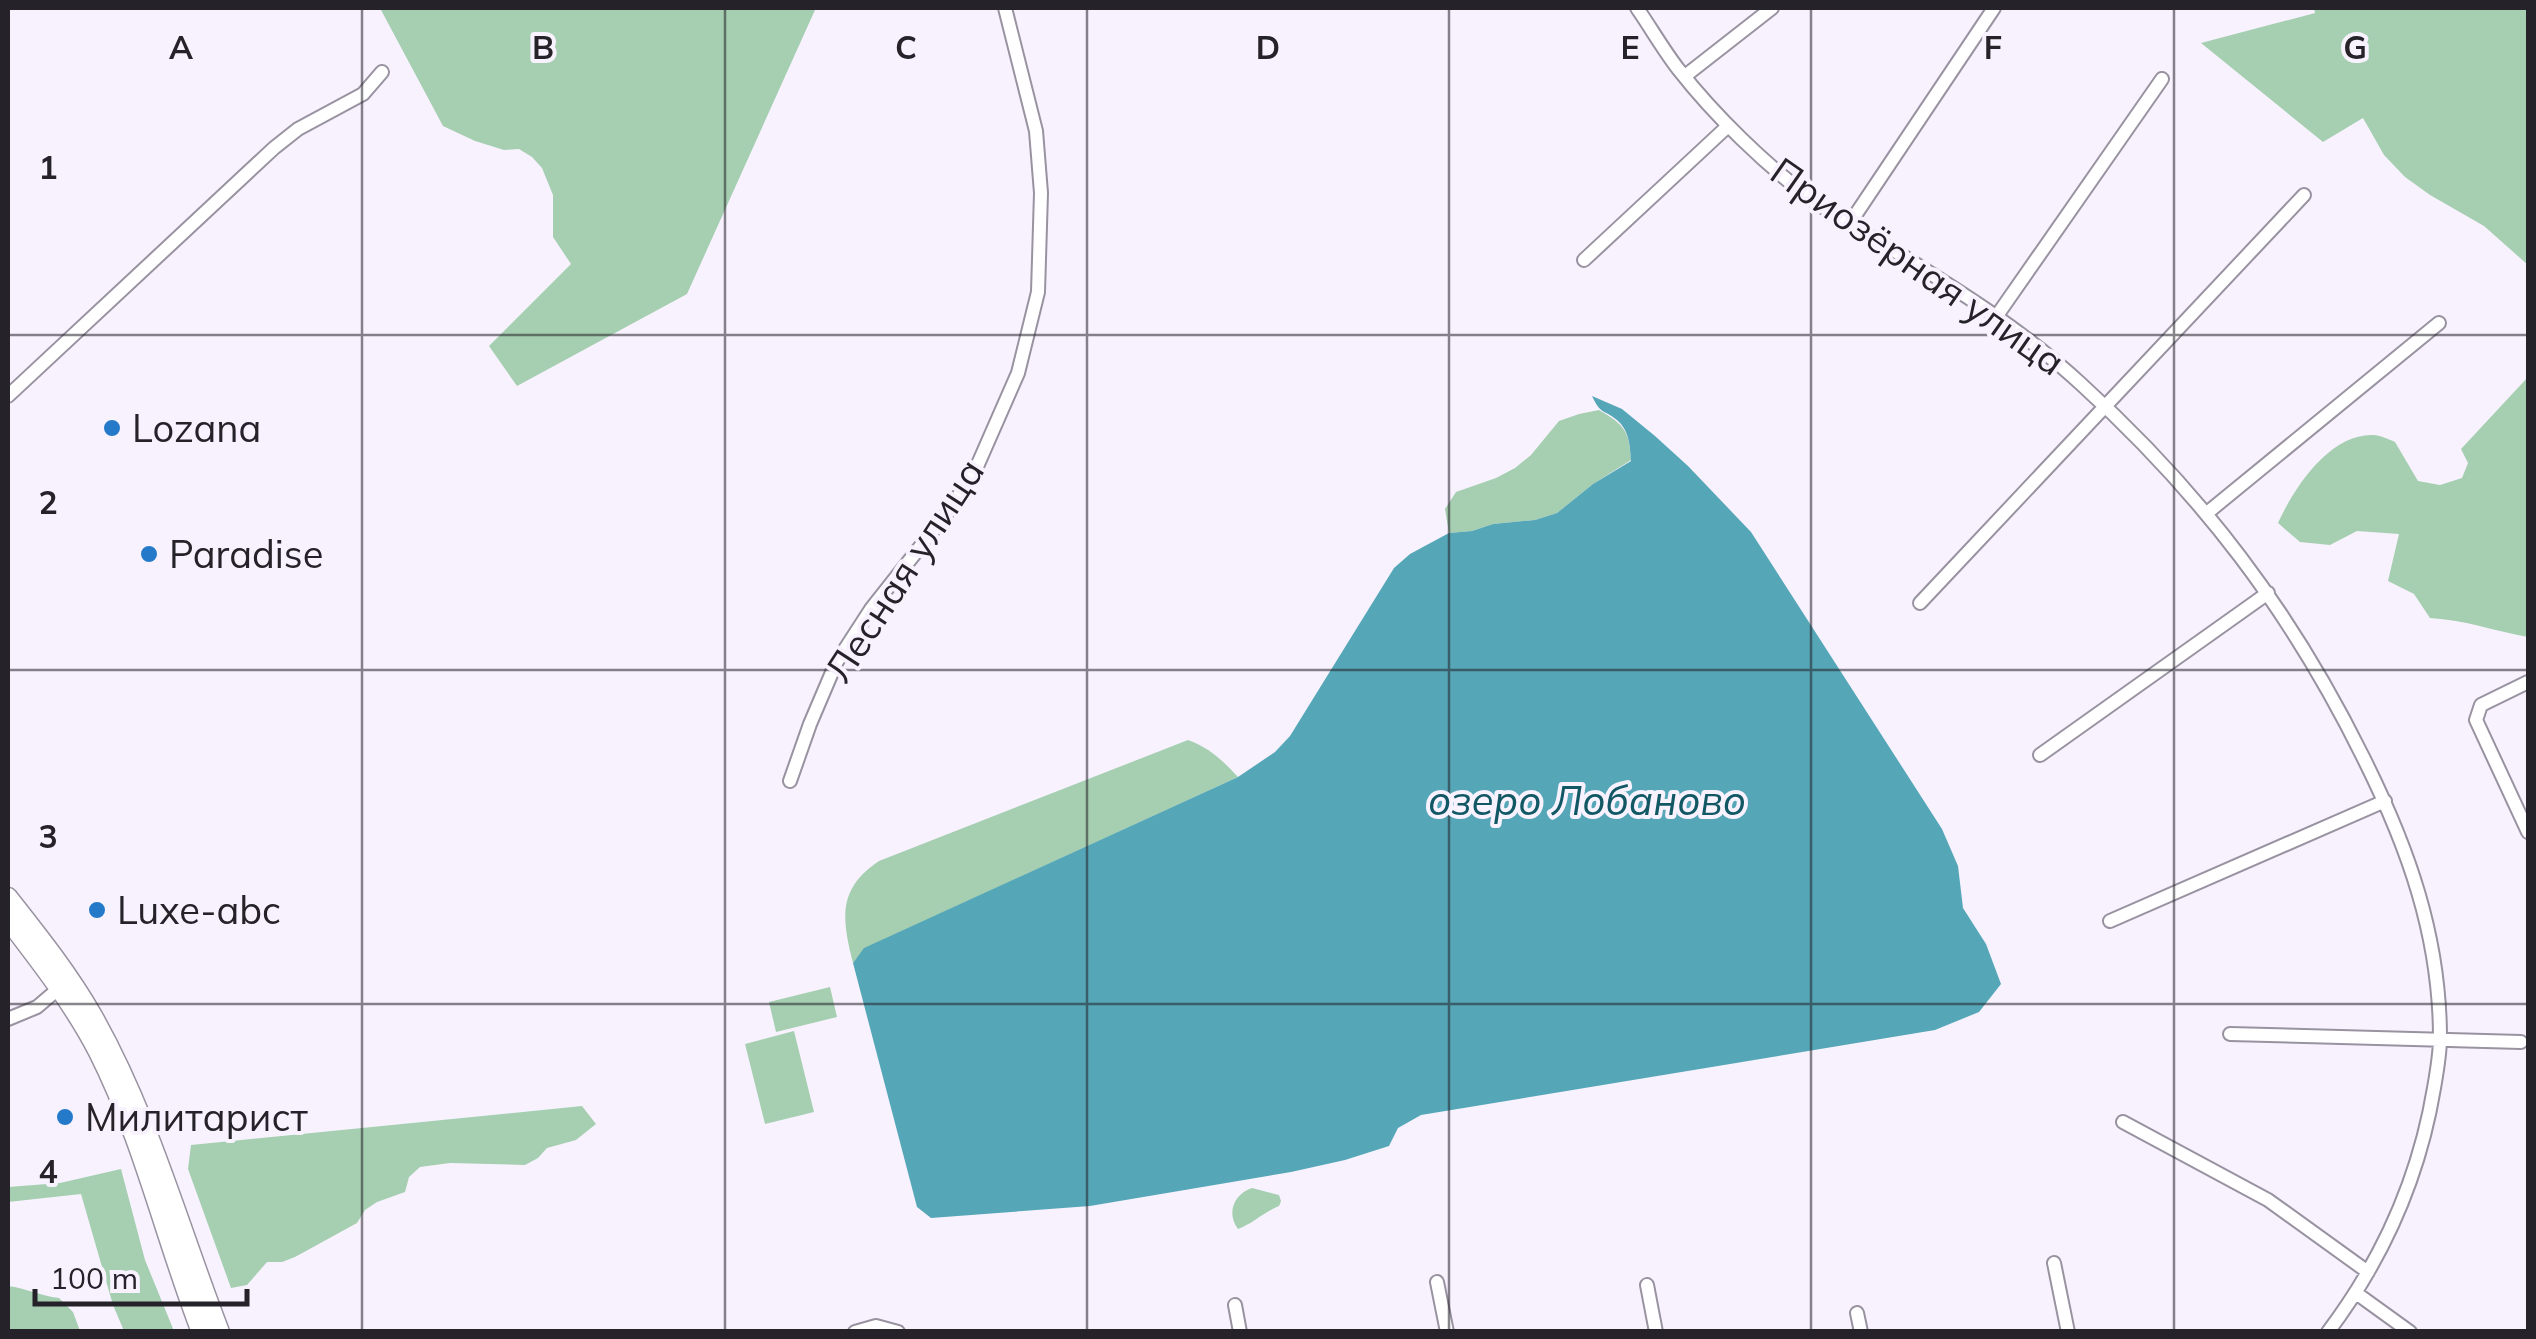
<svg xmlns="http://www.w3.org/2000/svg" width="2536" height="1339" font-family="Mulish,sans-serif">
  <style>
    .green { fill: #a5cfb0 }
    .water { fill: #55a7b7 }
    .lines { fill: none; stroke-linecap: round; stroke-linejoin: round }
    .minor-casing { stroke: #9992a1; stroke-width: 16 }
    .secondary-casing { stroke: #9992a1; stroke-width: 21 }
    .minor { stroke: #fff; stroke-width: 12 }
    .secondary { stroke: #fff; stroke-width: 18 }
    .grid { fill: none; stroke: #252329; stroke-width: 2.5; stroke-opacity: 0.55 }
    .poi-dot { fill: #247ac8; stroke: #f8f2ff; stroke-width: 4 }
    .labels { text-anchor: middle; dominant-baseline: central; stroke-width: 8; stroke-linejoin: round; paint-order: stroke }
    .street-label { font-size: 38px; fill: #252329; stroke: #f8f2ff }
    .poi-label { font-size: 38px; fill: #252329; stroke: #f8f2ff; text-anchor: start }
    .water-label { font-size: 40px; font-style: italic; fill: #125864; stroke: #f8f2ff }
    .grid-label { font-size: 32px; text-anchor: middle; font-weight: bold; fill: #252329; stroke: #f8f2ff; stroke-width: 8; stroke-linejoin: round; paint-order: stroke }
  </style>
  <rect width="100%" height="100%" fill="#f8f2ff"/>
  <path class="green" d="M394,8H810L815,10L687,294L517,386L489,346L571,264L553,237V195L542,168L532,157L519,149L504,150L475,141L443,126L381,10Z
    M2314,8H2528V265L2484,226L2430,195L2405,177L2384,155L2363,118L2323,142L2201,43L2315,13Z
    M2528,377V637C2494,631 2466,620 2430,618L2414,594L2388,581L2399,534L2357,531L2330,545L2300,542L2278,523C2294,488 2329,434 2373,435C2380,435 2388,439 2395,442L2418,481L2440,485L2462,478L2468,463L2461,449Z
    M1599,410C1625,425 1629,431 1631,460L1593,484L1557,513L1535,520L1493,524L1472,531L1449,533L1445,509L1456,492L1496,478L1515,468L1531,455L1559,421L1579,414Z
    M1188,740C1210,748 1222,760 1238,777L865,948L853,963C842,919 837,889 879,861Z
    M830,987L837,1017L776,1032L769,1002Z
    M794,1031L814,1112L765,1124L745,1044Z
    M582,1106L596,1124L576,1140L547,1148L538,1158L525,1165L450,1163L420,1167L409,1177L405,1192L377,1202L365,1210L357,1223L295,1257L282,1262H267L247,1285L231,1288L188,1169L191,1145Z
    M121,1169L145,1260L174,1331H124L113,1305L81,1194L8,1202V1187L60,1183Z
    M1252,1188L1279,1195L1281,1201L1279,1206C1264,1212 1254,1223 1238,1229C1226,1213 1234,1194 1252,1188Z
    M8,1286C26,1288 40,1296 59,1298L73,1312L80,1331H8Z"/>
  <path class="water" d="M1592,396L1622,409L1655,436L1688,466L1751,532L1942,829L1958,866L1963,908L1986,944L2001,984L1979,1012L1935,1030L1421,1115L1398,1128L1389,1146L1345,1160L1291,1172L1090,1206L931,1218L917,1207L853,963L864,948L1238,777L1275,752L1290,736L1394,568L1410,554L1449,533L1472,531L1493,524L1535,520L1557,513L1593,484L1631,461C1630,445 1629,430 1617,420C1602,408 1601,415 1592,396Z"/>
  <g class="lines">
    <defs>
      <path id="minor" d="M1637,8C1651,28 1664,51 1679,70C1715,116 1765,164 1811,199C1836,217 1864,232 1890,248C1956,289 2024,331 2081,384C2202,494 2291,611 2363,757C2408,847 2440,936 2440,1038C2440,1054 2437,1071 2434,1088C2419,1178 2383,1259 2328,1332
        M1685,76L1772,8
        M1850,223L1994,8
        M1584,260L1728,126
        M1996,317L2162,79
        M8,396L274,148L298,129L363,94L382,72
        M2207,513L2439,323
        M1920,603L2304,195
        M2528,682L2481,705L2476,720L2528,832
        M2040,755L2268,593
        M790,781L810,724L836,663L871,609L947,513L975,471L1018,373L1038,292L1041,193L1036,131L1005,8
        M2110,921L2385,801
        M8,1019L37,1007L64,984
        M2230,1034L2521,1042
        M2123,1122L2268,1200L2368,1272
        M2054,1263L2068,1332
        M1437,1282L1447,1332
        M1647,1285L1656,1332
        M2356,1293L2410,1332
        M1235,1305L1240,1332
        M1857,1313L1861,1332
        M855,1332L876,1326L898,1332"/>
      <path id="secondary" d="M8,897C38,935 69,974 93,1016C149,1115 179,1226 220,1332
        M8,920C40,962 74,1005 98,1052C143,1141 165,1239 201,1332"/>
    </defs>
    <use href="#minor" class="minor-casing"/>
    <use href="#secondary" class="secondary-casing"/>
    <use href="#minor" class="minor"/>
    <use href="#secondary" class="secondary"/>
  </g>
  <path class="grid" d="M362,8V1332M725,8V1332M1087,8V1332M1449,8V1332M1811,8V1332M2174,8V1332M8,335H2528M8,670H2528M8,1004H2528"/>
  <g class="poi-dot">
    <circle cx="112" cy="428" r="10"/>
    <circle cx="149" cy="554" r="10"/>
    <circle cx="97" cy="910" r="10"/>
    <circle cx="65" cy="1117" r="10"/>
  </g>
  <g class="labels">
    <g class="street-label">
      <text transform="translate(1918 266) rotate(35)">Приозёрная улица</text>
      <text transform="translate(904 570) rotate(-57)">Лесная улица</text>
    </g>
    <g class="poi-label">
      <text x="132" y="428">Lozana</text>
      <text x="169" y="554">Paradise</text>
      <text x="117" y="910">Luxe-abc</text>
      <text x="85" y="1117">Милитарист</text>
    </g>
    <g class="water-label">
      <text x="1587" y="800">озеро Лобаново</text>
    </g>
  </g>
  <g class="grid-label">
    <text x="181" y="59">A</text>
    <text x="543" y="59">B</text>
    <text x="906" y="59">C</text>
    <text x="1268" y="59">D</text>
    <text x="1630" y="59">E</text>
    <text x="1993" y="59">F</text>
    <text x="2355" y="59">G</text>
    <text x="48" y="179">1</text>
    <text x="48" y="514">2</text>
    <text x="48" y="848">3</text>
    <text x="48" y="1183">4</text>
  </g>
  <rect width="2536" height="1339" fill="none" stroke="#252329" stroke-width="20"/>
  <path d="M35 1289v15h212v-15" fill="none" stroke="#252329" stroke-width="5"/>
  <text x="50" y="1289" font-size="30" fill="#252329" stroke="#f8f2ff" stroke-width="8" paint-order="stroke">100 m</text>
</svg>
